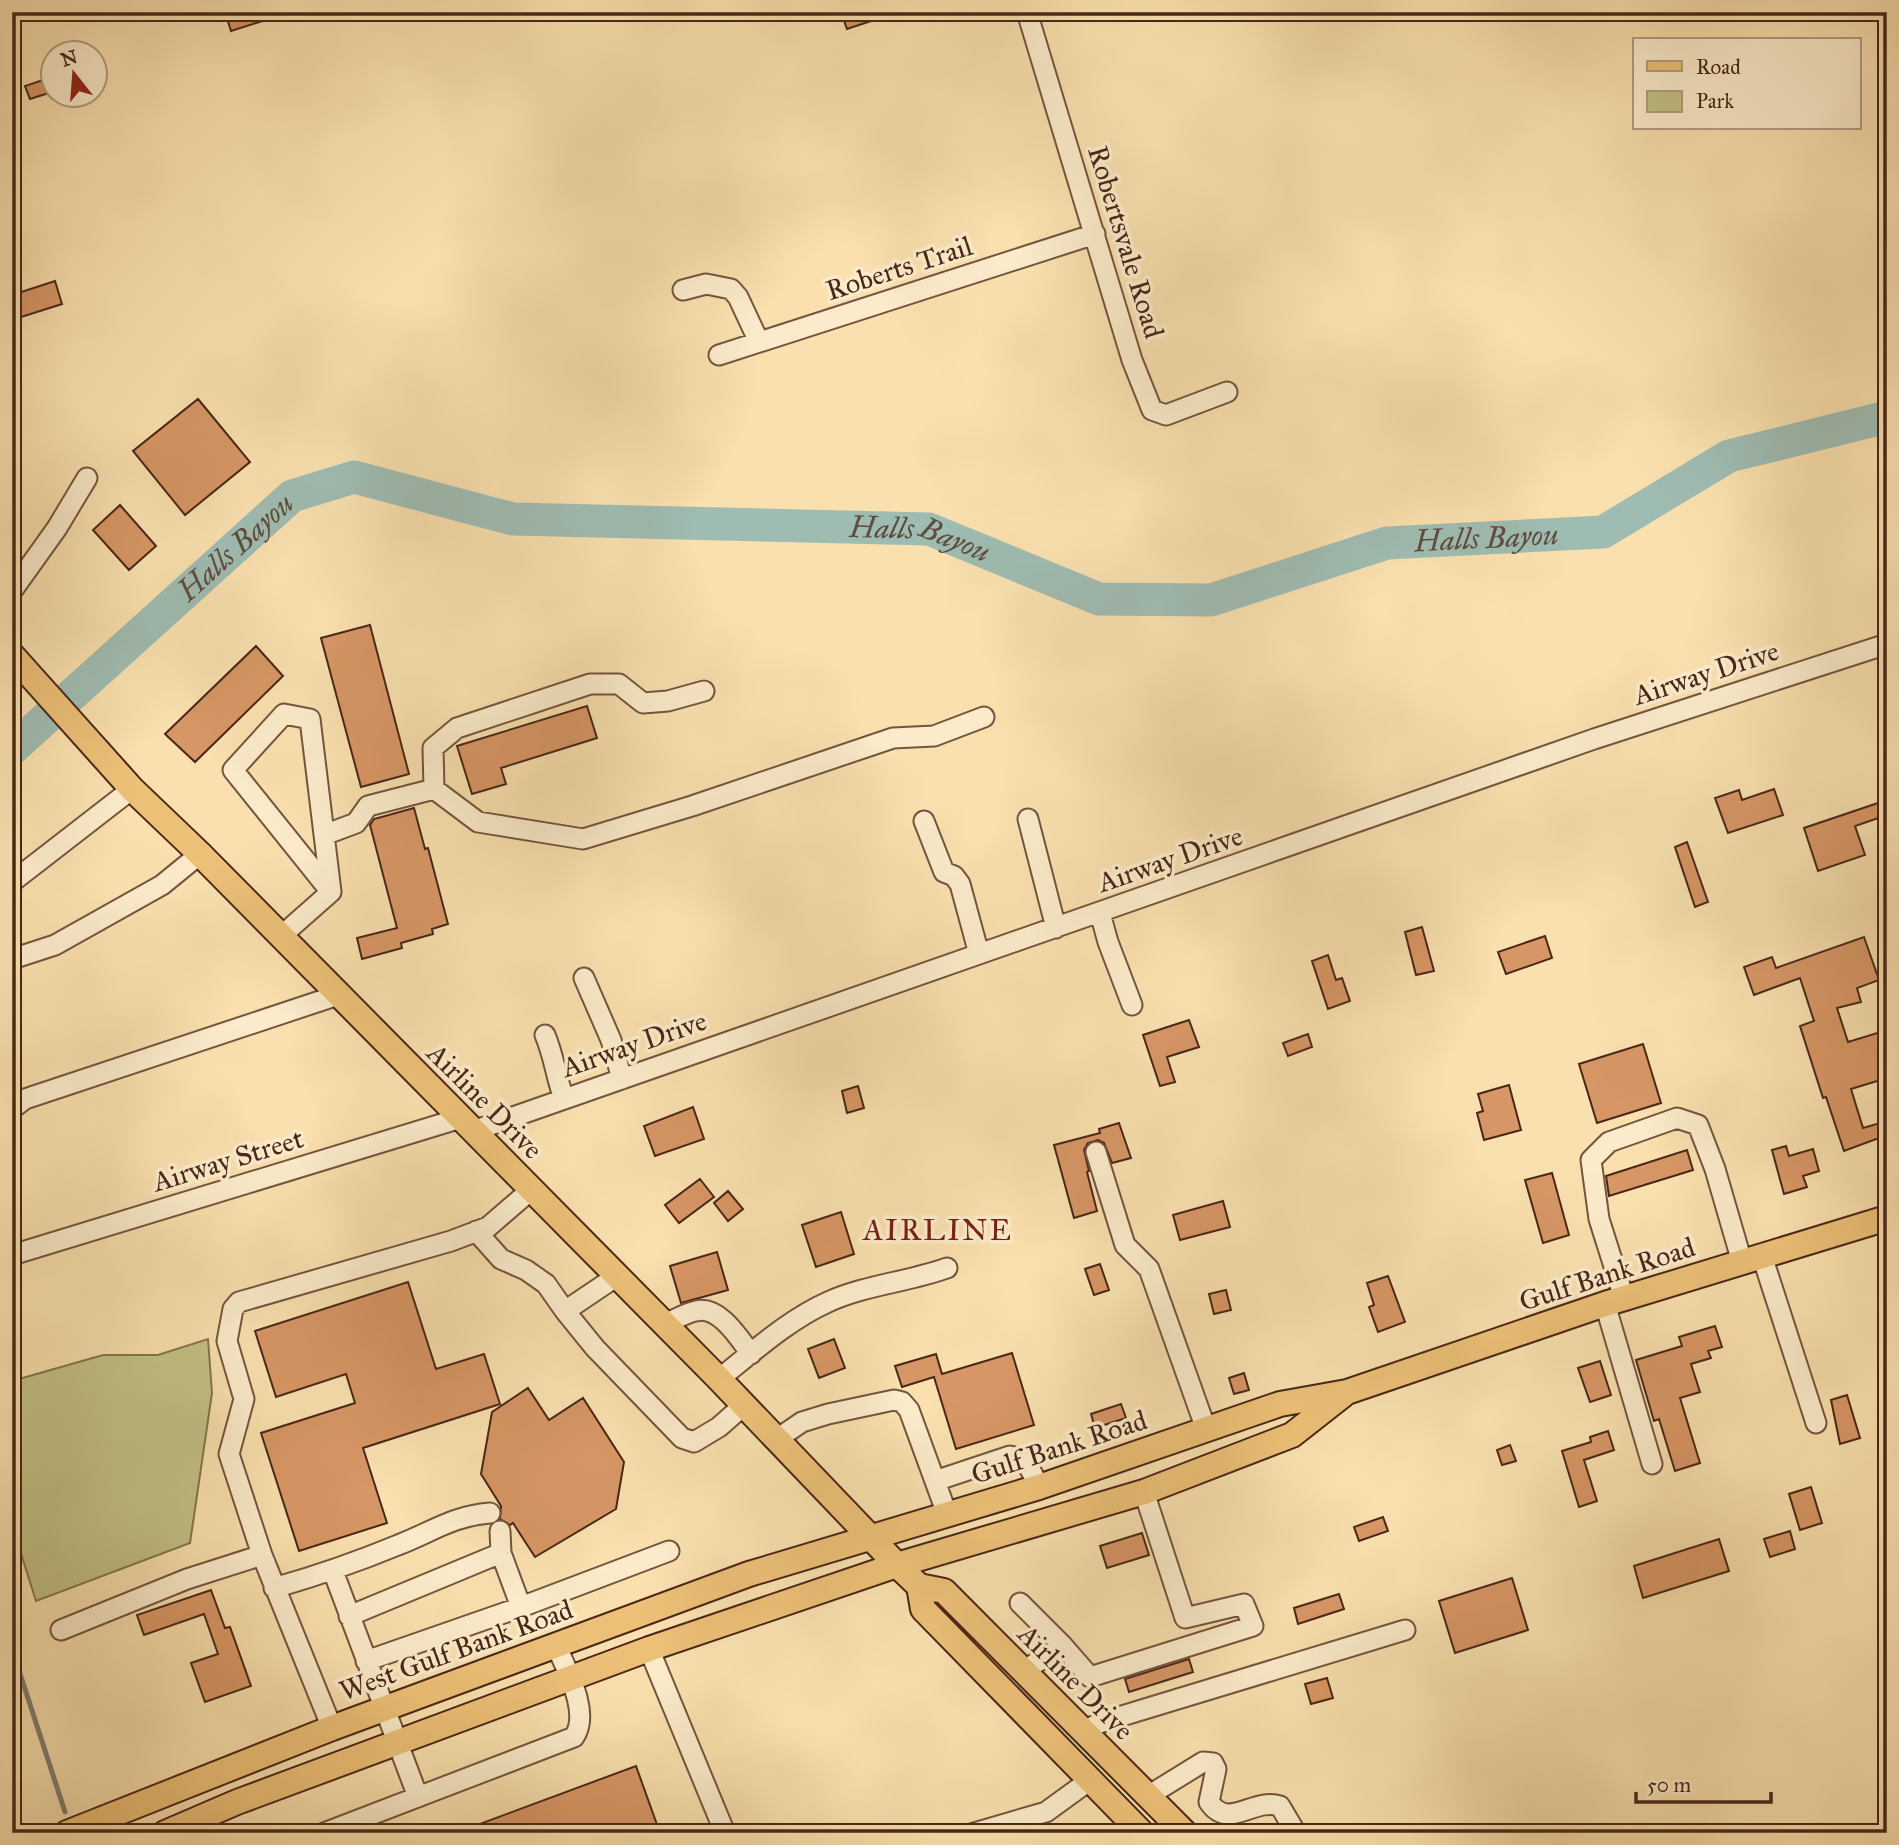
<svg xmlns="http://www.w3.org/2000/svg" width="1899" height="1845" font-family="'IM FELL Great Primer',serif">
  <style>
    .green { fill: #c2c187; stroke: #867450; stroke-width: 2 }
    .lines { fill: none; stroke-linecap: round; stroke-linejoin: round }
    .stream { stroke: #7d8074; stroke-width: 5 }
    .river { stroke: #9fbcb2; stroke-width: 33 }
    .building { fill: #d79665; stroke: #492618; stroke-width: 2 }
    .minor-casing { stroke: #75543e; stroke-width: 23 }
    .major-casing { stroke: #492618; stroke-width: 28 }
    .minor { stroke: #fbebca; stroke-width: 19 }
    .major { stroke: #ecc077; stroke-width: 24 }
    .labels { text-anchor: middle; dominant-baseline: central; stroke-width: 7; stroke-linejoin: round; paint-order: stroke }
    .street-label { font-size: 28px; fill: #492618; stroke: #fbebca }
    .water-label { font-size: 30px; font-style: italic; fill: #5e4c3e; stroke: #fbebca }
    .neighbourhood-label { font-size: 30px; letter-spacing: 2px; fill: #7a1f14; stroke: #fbebca }
  </style>
  <rect width="100%" height="100%" fill="#f9e0ae"/>
  <filter id="stains"><feTurbulence type="fractalNoise" baseFrequency=".00286" numOctaves="4"/><feColorMatrix values="0 0 0 0 .2 0 0 0 0 .09 0 0 0 0 .02 0 0 0 .5 -.17"/></filter>
  <radialGradient id="worn" r=".72"><stop offset=".6" stop-color="#630" stop-opacity="0"/><stop offset="1" stop-color="#630" stop-opacity=".3"/></radialGradient>
  <path class="green" d="M208,1339L212,1393L190,1543L36,1601L12,1525V1381L103,1355H158Z"/>
  <g class="lines">
    <path class="stream" d="M12,1649L65,1812"/>
    <path class="river" id="s1" d="M12,749L292,496L354,477L513,519L929,529L1099,599L1211,600L1387,543L1603,532L1729,456L1887,417"/>
  </g>
  <path class="building" d="M225,12H280L281,15L231,31Z
    M841,12H888L889,15L847,29Z
    M52,77V92L30,99L25,86Z
    M55,281L62,304L12,320V295Z
    M198,399L250,462L185,515L133,451Z
    M120,505L156,546L129,570L93,530Z
    M370,625L409,774L361,787L321,638Z
    M256,646L283,676L195,762L165,734Z
    M587,706L597,738L501,768L506,784L472,794L457,746Z
    M1774,789L1783,815L1728,833L1715,798L1739,790L1742,800Z
    M1887,800V815L1855,826L1865,855L1818,871L1804,828Z
    M414,808L425,849L428,848L448,924L432,929L433,934L401,943L402,948L362,959L357,938L397,928L370,825L374,819Z
    M1687,842L1708,902L1695,907L1675,847Z
    M1422,927L1434,971L1416,975L1405,932Z
    M1545,936L1552,958L1506,974L1498,952Z
    M1864,937L1879,980L1857,988L1861,1002L1837,1008L1848,1042L1887,1030V1078L1851,1089L1863,1128L1887,1121V1135L1844,1151L1826,1097L1823,1098L1800,1026L1814,1021L1800,978L1754,995L1744,967L1772,957L1776,968Z
    M1328,955L1336,980L1342,978L1350,1001L1328,1009L1312,961Z
    M1189,1020L1199,1047L1167,1057L1175,1082L1160,1086L1143,1035Z
    M1308,1034L1312,1047L1288,1056L1283,1043Z
    M1643,1044L1661,1103L1597,1123L1579,1064Z
    M1509,1085L1521,1130L1484,1140L1477,1113L1483,1111L1478,1094Z
    M858,1086L864,1108L847,1113L842,1091Z
    M693,1107L704,1139L655,1156L644,1126Z
    M1119,1123L1131,1158L1112,1163L1104,1143L1098,1140L1088,1143L1084,1150L1089,1171L1087,1172L1097,1211L1074,1218L1054,1145L1100,1133L1099,1129Z
    M1786,1146L1789,1156L1813,1149L1819,1171L1803,1176L1807,1187L1784,1194L1772,1150Z
    M1687,1150L1693,1170L1609,1196L1606,1176Z
    M1552,1173L1569,1235L1543,1243L1525,1180Z
    M700,1179L714,1197L679,1223L665,1205Z
    M728,1191L743,1209L728,1221L714,1203Z
    M1223,1201L1230,1227L1180,1240L1173,1215Z
    M841,1212L854,1254L816,1267L802,1225Z
    M717,1252L728,1290L681,1303L670,1266Z
    M1100,1264L1109,1290L1094,1295L1085,1269Z
    M1388,1276L1405,1322L1378,1332L1369,1307L1374,1305L1367,1283Z
    M408,1282L436,1369L484,1354L500,1404L363,1448L387,1523L299,1551L261,1433L355,1403L346,1374L276,1397L255,1331Z
    M1226,1290L1231,1310L1214,1314L1209,1294Z
    M1715,1326L1722,1347L1708,1351L1711,1358L1691,1364L1700,1392L1680,1398L1700,1463L1675,1471L1659,1419L1654,1421L1636,1360L1682,1346L1679,1337Z
    M834,1339L845,1368L819,1378L808,1349Z
    M1012,1353L1034,1425L956,1449L934,1377L902,1387L895,1366L936,1354L942,1374Z
    M1600,1361L1611,1395L1590,1402L1578,1368Z
    M1244,1373L1249,1390L1234,1394L1229,1378Z
    M528,1388L549,1420L583,1398L624,1462L616,1509L535,1557L513,1523L510,1525L500,1519L501,1506L481,1474L492,1412Z
    M1847,1395L1860,1438L1840,1444L1831,1400Z
    M1121,1404L1126,1418L1095,1428L1091,1414Z
    M1608,1431L1614,1450L1584,1460L1597,1501L1579,1507L1562,1451L1591,1442L1590,1437Z
    M1510,1445L1516,1461L1502,1465L1497,1450Z
    M1811,1487L1822,1523L1800,1530L1789,1494Z
    M1383,1517L1388,1531L1359,1541L1354,1527Z
    M1790,1531L1795,1549L1770,1557L1764,1539Z
    M1142,1533L1149,1555L1107,1568L1100,1546Z
    M1719,1539L1729,1571L1643,1598L1634,1566Z
    M1512,1578L1528,1630L1455,1653L1439,1601Z
    M211,1590L225,1628L230,1627L251,1686L205,1702L191,1663L218,1654L204,1614L144,1635L137,1615Z
    M1339,1594L1344,1609L1298,1624L1294,1608Z
    M1189,1659L1193,1672L1129,1692L1125,1679Z
    M1327,1678L1333,1698L1311,1704L1305,1684Z
    M636,1766L660,1833H462L461,1831Z"/>
  <g class="lines">
    <defs>
      <path id="minor" d="M1027,12L1132,360L1152,410L1166,415L1227,392
        M683,290L706,284L731,289L738,297L759,342
        M719,355L1095,234
        M12,591L57,528L87,478
        M434,789L478,822L583,839L692,806L893,738L934,736L984,717
        M1028,819L1056,928
        M924,821L944,872L954,876L960,884L979,954
        M324,835L356,823L368,806L434,789L433,748L457,728L590,684H619L643,703L668,701L704,691
        M12,882L132,789
        M1100,913L1108,942L1132,1005
        M280,937L331,892L233,770L284,714L310,719L331,892
        M12,959L55,945L162,885L200,854
        M584,978L611,1040L622,1079
        M545,1035C554,1056 556,1077 564,1099
        M12,1109L25,1099L338,995
        M473,1131L1594,739L1887,644
        M1096,1152L1125,1245L1149,1269L1206,1429
        M476,1231L501,1259L526,1270L546,1284L565,1311L595,1348L682,1438L694,1442L719,1427L744,1405
        M12,1255L461,1118
        M1762,1256L1816,1423
        M1624,1298L1599,1219L1591,1160L1609,1142L1677,1118L1698,1125L1715,1169L1742,1262
        M1605,1304L1652,1464
        M565,1311L617,1276
        M665,1324C675,1320 685,1313 696,1311C719,1305 739,1338 751,1354
        M719,1379C753,1352 788,1320 828,1302C865,1285 908,1282 947,1268
        M777,1439L802,1422L828,1414L894,1400L902,1402L909,1410L947,1514
        M935,1481L1010,1456C1028,1459 1031,1471 1039,1487
        M500,1531L501,1553L521,1607
        M333,1571L418,1797
        M274,1588C316,1576 357,1562 398,1545C432,1532 452,1516 490,1513
        M1020,1603L1063,1646
        M349,1616L501,1553
        M61,1630L187,1579L262,1555
        M649,1649L725,1833
        M366,1661L521,1607L669,1551
        M1023,1671L1063,1646L1090,1677L1253,1626L1244,1604L1185,1618L1144,1492
        M332,1728L262,1555L229,1454L244,1399L227,1341L233,1309L239,1302L451,1241L488,1227L532,1189
        M1083,1731L1102,1722L1405,1630
        M1148,1796L1203,1762L1213,1763L1216,1769L1209,1802C1229,1831 1253,1797 1280,1806L1296,1833
        M324,1833L574,1737C591,1713 566,1669 556,1645
        M974,1833L1046,1812L1090,1780"/>
      <path id="major" d="M12,655L132,789L200,854L719,1379L897,1565L919,1586L944,1591L1185,1833
        M919,1586L923,1609L1142,1833
        M67,1833L332,1728L749,1574L1039,1487L1280,1404L1347,1392L1605,1304L1887,1218
        M165,1833L237,1802L649,1649L897,1565L1144,1492L1292,1435L1343,1395"/>
    </defs>
    <use href="#minor" class="minor-casing"/>
    <use href="#major" class="major-casing"/>
    <use href="#minor" class="minor"/>
    <use href="#major" class="major"/>
  </g>
  <g class="labels">
    <g class="street-label">
      <text transform="translate(1126 242) rotate(73)">Robertsvale Road</text>
      <text transform="translate(899 268) rotate(-18)">Roberts Trail</text>
      <text transform="translate(1706 673) rotate(-18)">Airway Drive</text>
      <text transform="translate(1170 859) rotate(-19)">Airway Drive</text>
      <text transform="translate(634 1044) rotate(-19)">Airway Drive</text>
      <text transform="translate(485 1101) rotate(45)">Airline Drive</text>
      <text transform="translate(228 1160) rotate(-17)">Airway Street</text>
      <text transform="translate(1607 1274) rotate(-18)">Gulf Bank Road</text>
      <text transform="translate(1059 1447) rotate(-18)">Gulf Bank Road</text>
      <text transform="translate(456 1650) rotate(-20)">West Gulf Bank Road</text>
      <text transform="translate(1076 1682) rotate(45)">Airline Drive</text>
    </g>
    <g class="water-label">
      <text stroke="none"><textPath href="#s1" startOffset="1603">Halls Bayou</textPath></text>
      <text stroke="none"><textPath href="#s1" startOffset="1015">Halls Bayou</textPath></text>
      <text stroke="none"><textPath href="#s1" startOffset="301">Halls Bayou</textPath></text>
    </g>
    <g class="neighbourhood-label">
      <text x="938" y="1230">AIRLINE</text>
    </g>
  </g>
  <rect width="1899" height="1845" fill="none" stroke="#f9e0ae" stroke-width="42"/>
  <rect x="14" y="14" width="1871" height="1817" fill="none" stroke="#492618" stroke-width="3.5"/>
  <rect x="21" y="21" width="1857" height="1803" fill="none" stroke="#492618" stroke-width="2"/>
  <rect x="1633" y="38" width="228" height="91" fill="#fbebca" stroke="#b49c83" stroke-width="2"/>
  <rect x="1647" y="61" width="35" height="10" fill="#ecc077" stroke="#b49c83" stroke-width="2"/>
  <text x="1696" y="74" font-size="21" fill="#492618">Road</text>
  <rect x="1647" y="91" width="35" height="21" fill="#c2c187" stroke="#b49c83" stroke-width="2"/>
  <text x="1696" y="108" font-size="21" fill="#492618">Park</text>
  <g transform="translate(74 74) rotate(343)"><circle r="33" fill="#fbebca" stroke="#b49c83" stroke-width="2"/>
  <path d="M0-5L12 26L0 18L-12 26Z" fill="#8f2418"/>
  <text y="-10" font-size="19" font-weight="bold" text-anchor="middle" fill="#492618">N</text>
  </g>
  <path d="M1636 1792v10h135v-10" fill="none" stroke="#492618" stroke-width="3.5"/>
  <text x="1647" y="1792" font-size="21" fill="#492618" stroke="#fbebca" stroke-width="5" paint-order="stroke">50 m</text>
  <rect width="100%" height="100%" filter="url(#stains)"/>
  <rect width="100%" height="100%" fill="url(#worn)"/>
</svg>
